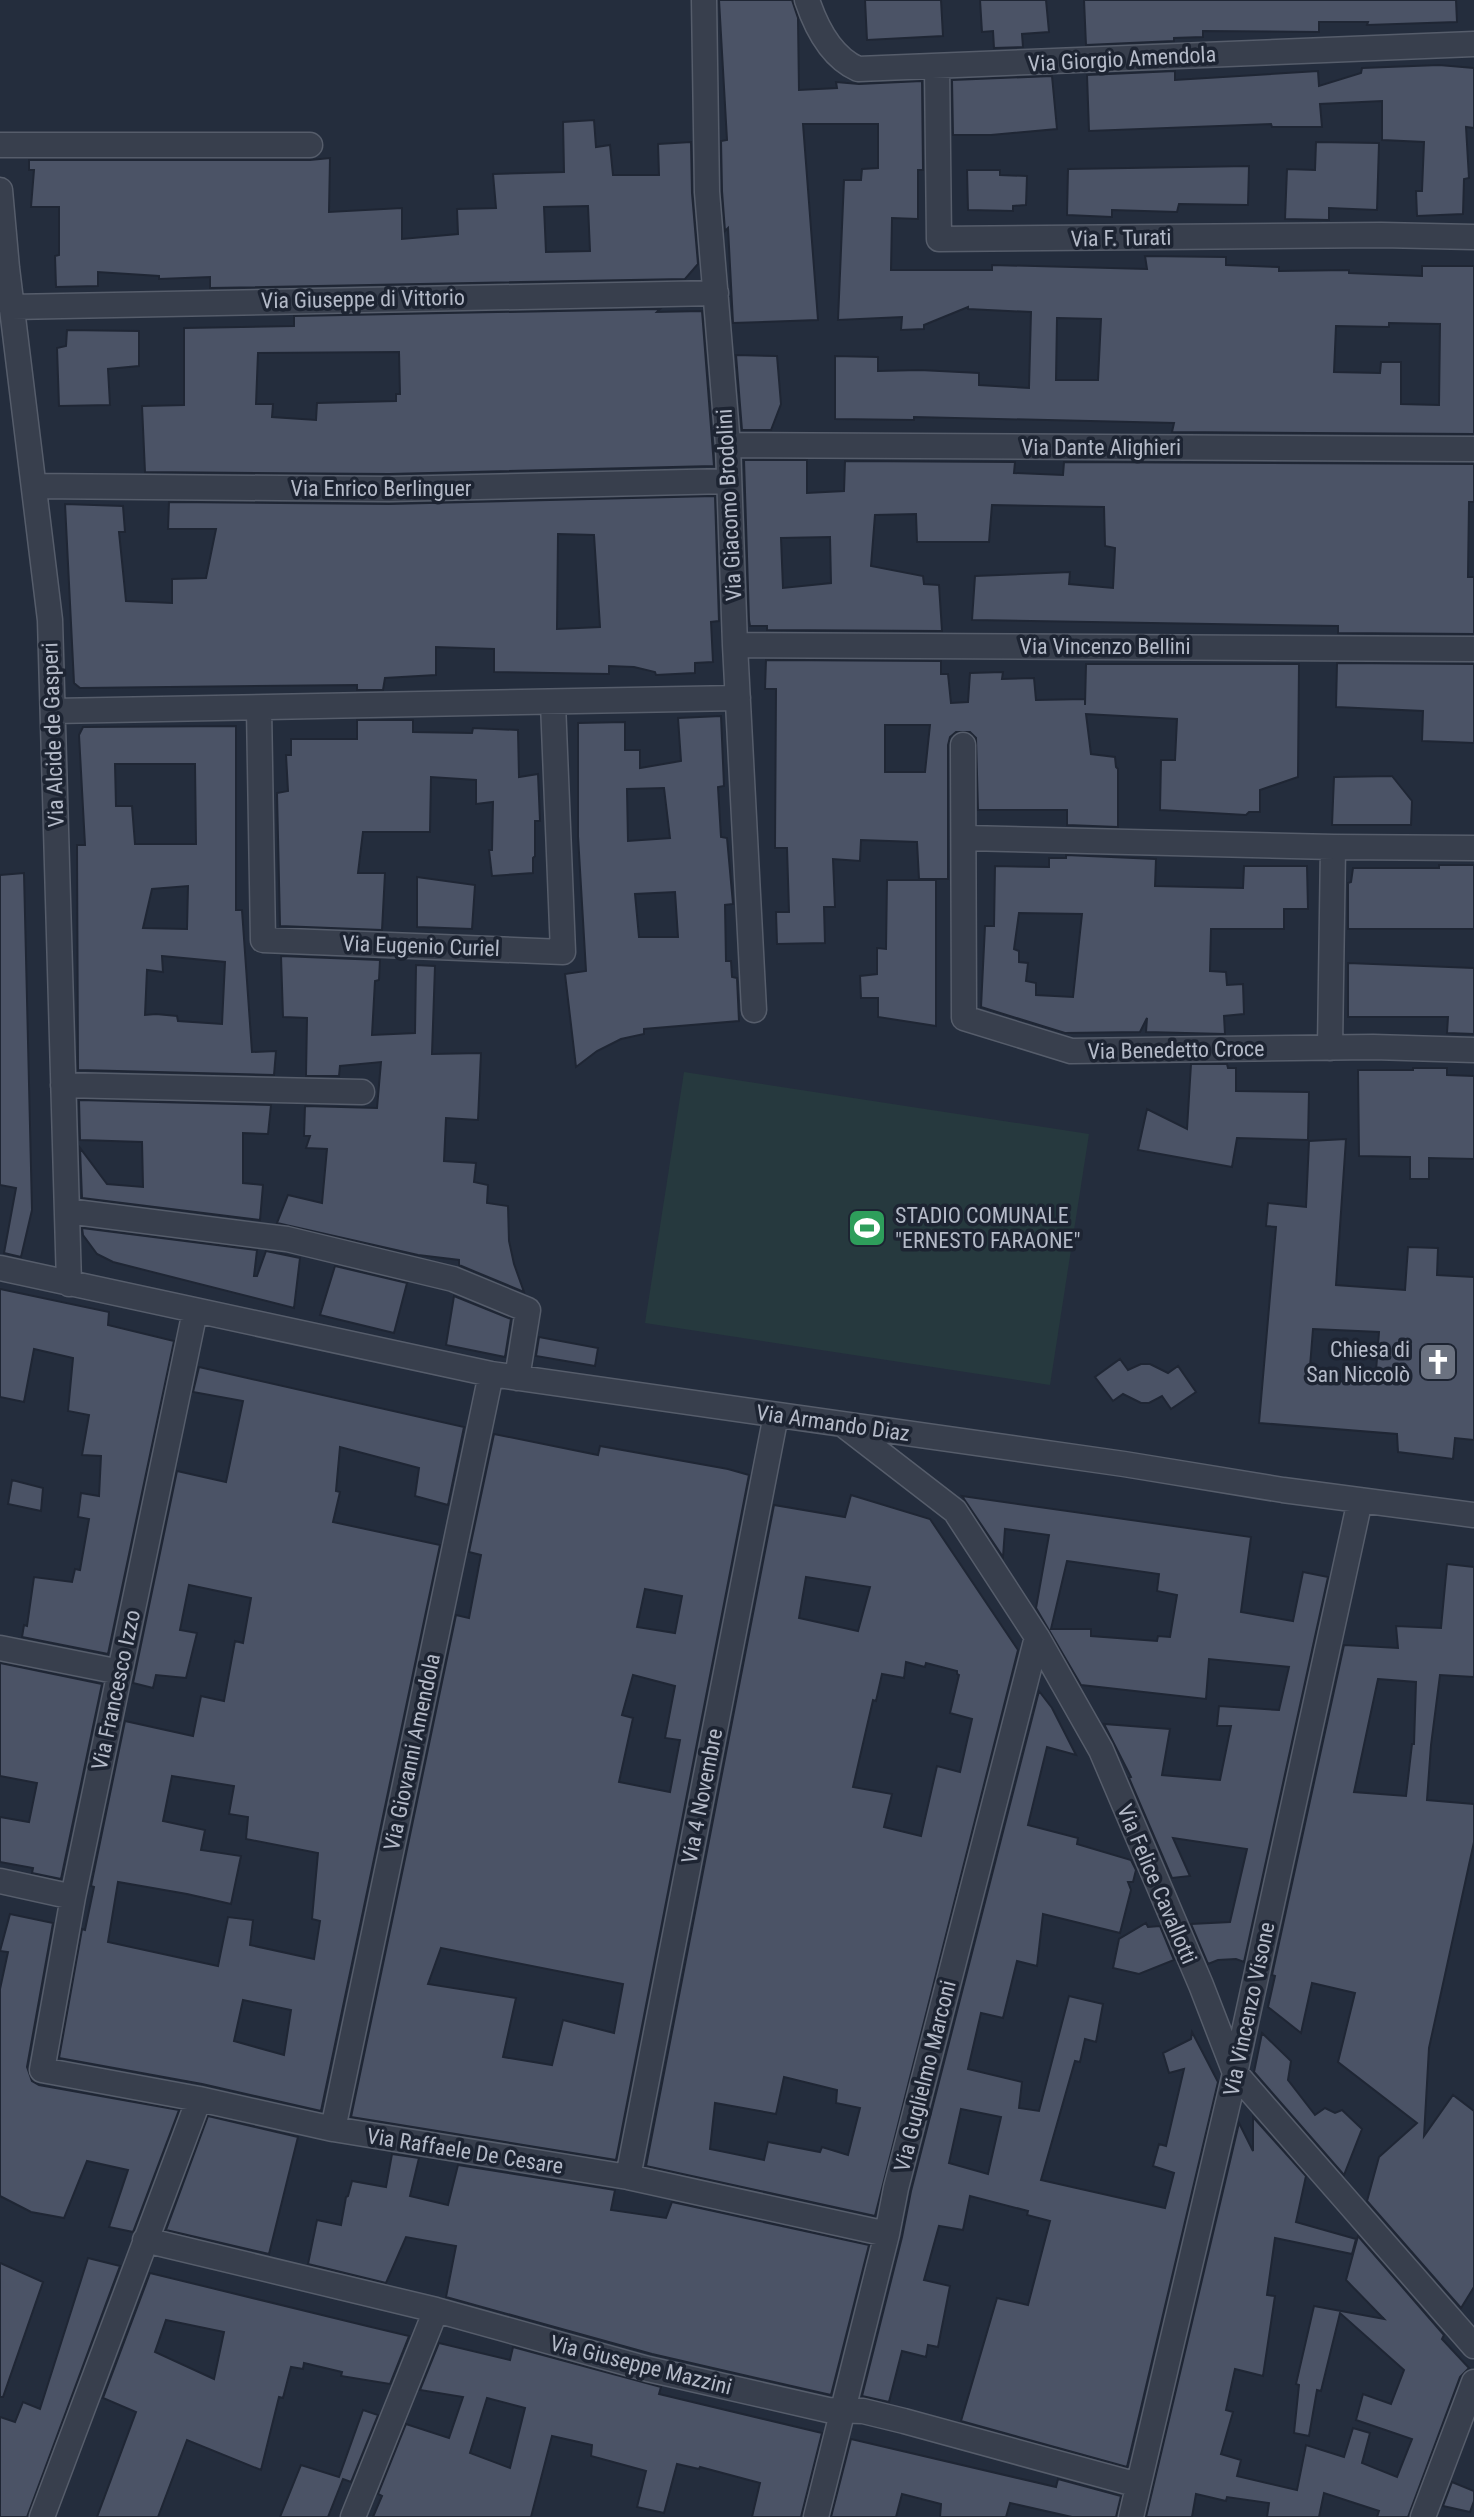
<svg xmlns="http://www.w3.org/2000/svg" width="1474" height="2517" font-family="'Roboto Condensed',sans-serif">
  <style>
    .pitch { fill: #26393e }
    .building { fill: #4b5366; stroke: #1f2634; stroke-width: 2; fill-rule: evenodd }
    .lines { fill: none; stroke-linecap: round; stroke-linejoin: round }
    .minor-casing { stroke: #565d6b; stroke-width: 27 }
    .minor { stroke: #383f4d; stroke-width: 24 }
    .labels { text-anchor: middle; dominant-baseline: central; stroke-width: 7; stroke-linejoin: round; paint-order: stroke }
    .street-label { font-size: 22px; fill: #b4bac8; stroke: #1d2432 }
    .poi-label { font-size: 22px; fill: #b4bac8; stroke: #1d2432; text-anchor: start }
  </style>
  <rect width="100%" height="100%" fill="#242d3d"/>
  <path class="pitch" d="M684,1072L1089,1134L1050,1385L645,1323Z"/>
  <path class="building" d="M719,0H792L798,18L799,90L837,88L836,82L859,84L922,81L923,170H918V219L892,218L891,270H992V265L1147,269L1145,256L1226,257V265L1279,267V271L1349,270V273L1422,276V266H1474V434L1172,432L1174,423L914,417V420L835,419V356L878,357V371L920,370L979,373V385L1029,388L1031,312L968,309V307L924,325V329L901,330L902,317L838,320L844,180H861L862,169L878,168V124H803L818,320L733,323L728,228L725,231L722,191L721,141L727,140ZM1057,318L1101,319L1098,380H1056ZM1389,323L1440,324L1439,405L1401,404V362H1381L1380,373L1334,372L1336,326L1389,327Z
    M865,0H941L943,36L867,40Z
    M980,0H1046L1049,32L1022,34L1023,47L994,48L993,31L982,32Z
    M1084,0H1456L1457,22L1367,25L1368,22H1319V32L1203,31V37L1174,38V41L1086,45Z
    M1439,65L1474,68V128L1466,127L1469,178L1464,179L1463,214L1417,216L1416,191H1422L1424,142L1382,140V101L1320,104L1322,127H1272L1271,124L1089,131L1087,75L1175,71V80L1318,71L1319,86L1361,73L1362,68Z
    M1052,76L1057,129L991,135H953L952,80Z
    M594,120L596,147L610,145L613,175H659L658,144L691,142L692,193L698,264L685,279L210,288V277L159,279V276L98,272V286L56,287L55,256L59,255V207H31L34,170H29V160H310L330,158L329,212L402,208V239L458,234L457,209L496,208L493,174L564,172L563,122ZM588,206L590,251L546,252L544,207Z
    M1316,142L1379,143L1377,210L1329,208V220L1285,219L1287,169L1315,170Z
    M1249,166L1248,205L1179,204L1177,212L1112,210V217L1067,215L1068,169Z
    M967,170H1000V175L1027,176L1026,205L1013,206V211L968,210Z
    M660,309L657,312L702,311L714,466L389,474L145,472L142,406L184,405V328L294,326V316ZM399,352L400,394H396V401L317,403L316,420L272,417L273,404H256L258,353Z
    M67,330L139,331V366L108,369L110,405L59,406L57,348L66,346Z
    M736,355L777,356L781,404L771,430H742Z
    M744,460H807V493L844,491L845,461L1015,462L1014,473L1063,475L1064,462L1474,464V502H1469L1468,577H1474V634L1338,633V626L972,620L975,576L1070,572L1069,584L1113,588L1115,548L1105,546L1104,507L992,505L989,542H917L916,514L875,515L871,566L923,576L924,584L939,585L942,631L767,630V626H750L749,620ZM830,537L831,583L783,588L781,538Z
    M715,496L719,621L711,622L713,662L695,663V673L656,675L655,672L634,667L609,666V674L494,672V649L436,647V675L385,678L383,690H357V685L80,688L74,683L65,504L123,506L125,532H119L126,601L172,603V579L206,578L216,529H168L169,502L389,504ZM558,534L594,535L600,627L557,629Z
    M766,660L941,661V674H948L951,703L968,702L970,673L1003,672L1002,679L1034,678L1036,700L1085,699V705L1086,664H1299L1298,777L1260,790V812H1249L1246,815L1160,810L1161,760H1175L1177,719L1086,714L1091,754L1115,757L1116,767L1118,769V827L1067,825V810H978L976,738L970,732H956L950,737L948,745V879H919L917,842L861,840L860,861L833,859L835,907H824L825,943L777,944L776,912H789L787,848H775L776,689H765ZM885,725H930L925,772H885Z
    M1337,663L1474,664V743L1422,741L1423,711L1336,707Z
    M721,716L724,786L718,787L721,837L727,838L733,904L725,905L726,961H731L732,977L737,978L739,1021L644,1029V1034L621,1039L597,1051L576,1067L565,974L586,971L578,836V723L625,722V750H640V768L681,761L678,718ZM664,788L670,838L628,841L627,789ZM675,892L678,937H639L635,894Z
    M357,720H413V732L472,733L473,728L518,730L519,777L538,774L540,821H535V856L533,858V873L492,876L489,850H492L493,802L476,804V780L431,777L430,832H363L358,873H385L382,930L280,926L277,793L288,791L286,755H291V739H357Z
    M236,726V910H242L252,1052L276,1051L274,1075L78,1070L77,845H85L79,735L83,727ZM115,764H195L196,844H135L132,806H116ZM188,886L187,929L143,928L152,889ZM162,956L225,962L222,1024L178,1021L177,1016L156,1014L145,1015L147,970L163,972Z
    M1392,776L1412,801L1411,825H1332L1334,777Z
    M1066,855L1156,859L1155,886L1243,888L1244,866H1307L1308,909H1284V929H1211L1210,971L1226,972L1227,985L1243,984L1244,1014L1224,1016L1225,1034L1146,1032L1147,1018L1140,1032L1065,1033L981,1007L985,926H994L995,866L1049,867V858H1066ZM1019,913L1082,914L1073,997L1036,995V983L1026,981L1028,963L1019,962V951L1014,949Z
    M1439,865H1474V929H1348V883L1351,882L1353,868H1439Z
    M24,873L32,1210L21,1257L4,1253L16,1188L0,1185V875Z
    M417,877L475,885L472,929L417,927Z
    M887,880H936V1026L878,1017V998H861L860,976L877,974V948L886,949Z
    M281,956L380,960L379,980L375,981L372,1035L415,1033L416,965L435,966L432,1054L481,1053L478,1120L446,1118L444,1161L476,1163L474,1182L488,1185L487,1203L508,1206L509,1241L514,1264L524,1292L459,1265V1260L418,1255L277,1223L288,1195L322,1203L327,1149L306,1148L310,1136H304L305,1106L377,1108L381,1062L340,1066L339,1076H306L307,1018L283,1017Z
    M1348,963L1474,968V1034L1447,1033L1448,1017H1348Z
    M1191,1064H1227L1228,1068H1236V1091L1309,1092L1308,1140L1237,1138L1232,1167L1138,1150L1147,1109L1187,1129Z
    M1413,1068H1447V1075L1474,1076V1159L1429,1158V1179H1410V1157L1359,1156L1358,1070H1413Z
    M79,1100L271,1105L268,1134L243,1133V1183L263,1185L260,1220L82,1198L80,1148L107,1184L143,1187L142,1142L80,1140Z
    M1346,1139L1336,1285L1405,1290L1408,1247L1438,1248L1437,1275L1474,1277V1440L1455,1438L1453,1459L1398,1452L1397,1434L1259,1423L1276,1227L1266,1226L1268,1203L1306,1207L1309,1141ZM1313,1329L1379,1332L1375,1384L1309,1379Z
    M82,1228L257,1250L254,1276H257L266,1251L300,1258L294,1308L113,1262L97,1254L83,1235Z
    M335,1266L407,1283L394,1333L320,1315Z
    M0,1289L109,1312L108,1325L174,1341L108,1654L22,1637L24,1625L27,1626L34,1577L72,1582L75,1569L80,1570L89,1519L78,1517L81,1493L99,1496L101,1456L82,1455L89,1415L68,1411L73,1358L34,1349L24,1402L0,1397Z
    M454,1296L511,1319L505,1357L446,1345Z
    M539,1337L598,1348L595,1366L536,1356Z
    M1120,1359L1128,1370L1141,1364H1150L1168,1373L1178,1366L1196,1392L1171,1409L1162,1396L1149,1403H1141L1123,1394L1113,1401L1095,1377Z
    M199,1367L464,1427L448,1505L415,1496L419,1468L340,1447L336,1491L340,1492L333,1522L440,1545L321,2111L202,2084L59,2058L82,1929L85,1930L94,1887L91,1886L125,1721L193,1736L201,1696L224,1701L235,1641L243,1643L251,1598L189,1585L180,1630L197,1633L186,1678L156,1675L153,1688L133,1683L177,1471L226,1482L243,1401L193,1392ZM172,1776L234,1786L229,1814L248,1817L246,1839L318,1853L312,1919L320,1921L314,1959L250,1945L253,1920L228,1917L218,1966L108,1942L118,1882L187,1894L231,1904L241,1856L201,1850L205,1830L163,1821ZM243,2000L291,2010L284,2055L234,2041Z
    M494,1434L598,1455L600,1446L728,1469L749,1475L616,2160L351,2117L456,1615L469,1618L481,1555L469,1552ZM645,1589L682,1596L675,1633L637,1627ZM633,1675L675,1686L665,1738L680,1740L670,1792L619,1782L633,1718L622,1715ZM441,1948L623,1984L614,2033L563,2020L552,2065L503,2057L516,1998L428,1984Z
    M12,1480L43,1488L41,1511L8,1504Z
    M851,1495L930,1519L1018,1650L875,2216L646,2166L774,1505L845,1517ZM806,1577L870,1587L858,1631L799,1618ZM906,1662L925,1667L926,1663L957,1671V1674L959,1675L950,1713L972,1719L960,1772L937,1766L921,1836L884,1827L892,1794L853,1787L873,1700L876,1701L882,1674L904,1678ZM784,2077L837,2090L836,2103L860,2108L848,2155L822,2147L820,2152L768,2142L764,2160L710,2149L715,2103L776,2114Z
    M962,1496L1251,1537L1241,1612L1293,1621L1303,1572L1328,1577L1244,1962L1236,1959L1218,1960L1208,1964L1191,1924L1230,1922L1247,1849L1173,1838L1190,1876L1172,1878L1129,1778L1131,1777L1104,1724L1170,1729L1162,1775L1220,1780L1231,1726H1217L1219,1706L1279,1710L1289,1667L1209,1659L1206,1699L1081,1685L1036,1608L1049,1535L1005,1529L1003,1557ZM1067,1561L1159,1574L1157,1591L1177,1595L1170,1637L1158,1636L1157,1641L1091,1636V1629H1051Z
    M1447,1564L1474,1567V1677L1440,1675L1431,1745L1427,1800L1474,1804V1842L1429,2048L1424,2136L1453,2095L1474,2111V2287L1461,2308L1367,2201L1379,2157L1417,2123L1338,2062L1355,1993L1312,1983L1301,2033L1268,2007L1275,1976L1272,1975L1344,1645L1398,1648L1396,1626L1441,1628ZM1378,1679L1416,1682L1414,1744H1412L1406,1796L1354,1792Z
    M0,1663L102,1684L61,1879L32,1873L33,1868L0,1862V1817L29,1822L37,1783L0,1776Z
    M1039,1691L1052,1708L1076,1755L1047,1747L1028,1825L1078,1838L1077,1844L1131,1860L1136,1870L1133,1882H1128L1131,1890L1120,1933L1043,1914L1037,1966L1017,1961L1003,2018L981,2013L968,2069L1022,2082L1019,2108L1039,2111L1069,1996L1103,2004L1096,2042L1085,2039L1080,2062L1075,2061L1041,2180L1165,2208L1174,2173L1153,2166L1159,2144L1166,2146L1184,2069L1169,2073L1163,2053L1191,2039L1192,2032L1218,2082L1127,2467L961,2421L997,2298L1028,2305L1050,2221L1027,2215L1028,2211L970,2196L963,2230L939,2226L924,2280L950,2286L938,2347L928,2345L926,2357L902,2351L889,2402L862,2396L902,2237L911,2191ZM961,2109L1001,2117L988,2174L949,2163Z
    M10,1914L53,1923L27,2067L32,2081L39,2085L179,2110L133,2232L109,2227L128,2170L87,2161L64,2218L31,2212L0,2196V1989L8,1952L0,1951Z
    M1146,1923L1148,1927L1160,1926L1174,1960L1139,1974L1113,1968L1119,1939Z
    M1262,2033L1291,2061L1288,2080L1315,2115L1325,2108L1335,2113L1342,2110L1362,2129L1344,2175L1254,2072Z
    M208,2116L298,2137L269,2254L166,2230Z
    M1253,2117L1306,2176L1296,2222L1356,2239L1352,2254L1275,2238L1267,2295L1275,2296L1263,2376L1235,2369L1226,2410L1233,2412L1221,2454L1241,2460L1237,2476L1297,2490L1306,2445L1344,2457L1353,2428L1370,2433L1362,2463L1397,2477L1412,2439L1356,2420L1363,2394L1391,2404L1404,2370L1340,2313L1321,2391L1317,2390L1309,2436L1294,2433L1299,2385L1296,2384L1314,2306L1384,2319L1346,2280L1358,2236L1444,2335L1442,2339L1469,2368L1460,2377L1408,2517H1377L1379,2511L1324,2493L1319,2517H1267L1269,2503L1227,2497L1226,2501L1196,2494L1192,2517H1146L1239,2123L1253,2151Z
    M392,2154L419,2158L410,2196L448,2205L458,2165L615,2190L611,2210L666,2218L672,2202L869,2245L831,2395L652,2354L446,2297L456,2246L406,2237L386,2283L308,2264L317,2220L341,2225L346,2197L348,2196L352,2181L386,2187Z
    M88,2258L120,2266L27,2517H0V2417L15,2422L23,2402L40,2409Z
    M0,2263L43,2282L3,2397H0Z
    M150,2273L367,2326L409,2336L390,2384L341,2376L342,2372L304,2363L303,2369L291,2367L283,2398L279,2397L261,2470L187,2440L158,2517H97L136,2412L103,2398ZM166,2320L224,2332L214,2379L155,2352Z
    M439,2343L510,2360L513,2347L661,2387L659,2394L822,2433L801,2517H752L760,2483L700,2467L699,2469L677,2464L664,2513L637,2507L646,2471L591,2456L592,2445L552,2436L531,2517H373L382,2496L378,2494L406,2424L449,2438L463,2397L420,2390ZM487,2398L525,2408L510,2468L470,2453Z
    M363,2410L378,2415L351,2482L343,2479L328,2517H280L301,2465L339,2477Z
    M851,2439L1056,2487L1058,2479L1121,2496L1116,2517H1072L1010,2503L1006,2517H940L941,2504L902,2494L896,2517H831Z
    M1452,2482L1474,2491V2501L1470,2512L1443,2506Z"/>
  <g class="lines">
    <defs>
      <path id="minor" d="M704,0L707,192L728,445L735,645L754,1010
        M807,0C816,27 831,57 858,69L1474,44
        M937,67L939,239L1381,235L1474,237
        M0,145H310
        M0,190L7,268L50,620L69,1284
        M11,307L716,293
        M728,445L1474,449
        M34,486L389,489L729,481
        M735,645L1474,649
        M259,708L263,940L563,952L553,703
        M53,711L738,698
        M963,745L964,1018L1071,1051L1373,1047L1474,1050
        M965,838L1333,847L1474,848
        M1330,1048L1333,847
        M63,1085L362,1092
        M67,1211L287,1239L453,1279L528,1310L517,1378
        M0,1268L491,1374L1124,1464L1283,1490L1474,1515
        M195,1311L73,1897L42,2070L199,2099L333,2129L628,2177L887,2234
        M845,1426L955,1511L1037,1637L1101,1750L1201,1985L1235,2073L1474,2346
        M0,1648L120,1672
        M0,1881L73,1897
        M333,2129L491,1374
        M628,2177L776,1415
        M145,2240L436,2310L648,2369L828,2410L863,2411L904,2421L1138,2485
        M42,2517L199,2099
        M353,2517L436,2310
        M816,2517L887,2234L896,2188L1037,1637
        M1131,2517L1235,2073L1360,1500
        M1423,2517L1474,2382"/>
    </defs>
    <use href="#minor" class="minor-casing"/>
    <use href="#minor" class="minor"/>
  </g>
  <defs>
    <symbol id="stadium-square" viewBox="-11 -11 22 22"><rect x="-9" y="-9" width="18" height="18" rx="4" fill="#2e9e5b" stroke="#1d2432"/><path d="M0-5a6.5 5 0 1 0 0 10a6.5 5 0 1 0 0-10ZM-3.5-1.8h7v3.6h-7Z" fill="#fff"/></symbol>
    <symbol id="church-square" viewBox="-11 -11 22 22"><rect x="-9" y="-9" width="18" height="18" rx="4" fill="#6b7280" stroke="#1d2432"/><path d="M-1.2-6h2.4v3.5h3.3v2.4h-3.3V6h-2.4V-.1h-3.3v-2.4h3.3Z" fill="#fff"/></symbol>
  </defs>
  <g fill-rule="evenodd">
    <use href="#stadium-square" x="845" y="1206" width="44" height="44"/>
    <use href="#church-square" x="1416" y="1340" width="44" height="44"/>
  </g>
  <g class="labels">
    <g class="street-label">
      <text transform="translate(1122 59) rotate(-3)">Via Giorgio Amendola</text>
      <text transform="translate(1121 238) rotate(-1)">Via F. Turati</text>
      <text transform="translate(363 299) rotate(-1)">Via Giuseppe di Vittorio</text>
      <text x="1101" y="447">Via Dante Alighieri</text>
      <text x="381" y="488">Via Enrico Berlinguer</text>
      <text transform="translate(729 505) rotate(-93)">Via Giacomo Brodolini</text>
      <text x="1105" y="646">Via Vincenzo Bellini</text>
      <text transform="translate(53 735) rotate(-92)">Via Alcide de Gasperi</text>
      <text transform="translate(421 946) rotate(2)">Via Eugenio Curiel</text>
      <text transform="translate(1176 1050) rotate(-1)">Via Benedetto Croce</text>
      <text transform="translate(833 1423) rotate(8)">Via Armando Diaz</text>
      <text transform="translate(116 1690) rotate(-78)">Via Francesco Izzo</text>
      <text transform="translate(412 1752) rotate(-78)">Via Giovanni Amendola</text>
      <text transform="translate(702 1796) rotate(-79)">Via 4 Novembre</text>
      <text transform="translate(1157 1884) rotate(67)">Via Felice Cavallotti</text>
      <text transform="translate(1249 2009) rotate(-78)">Via Vincenzo Visone</text>
      <text transform="translate(925 2076) rotate(-76)">Via Guglielmo Marconi</text>
      <text transform="translate(465 2151) rotate(9)">Via Raffaele De Cesare</text>
      <text transform="translate(641 2365) rotate(14)">Via Giuseppe Mazzini</text>
    </g>
    <g class="poi-label">
      <text x="895" y="1215">STADIO COMUNALE<tspan x="895" dy="25">"ERNESTO FARAONE"</tspan></text>
      <text x="1410" y="1349" text-anchor="end">Chiesa di<tspan x="1410" dy="25">San Niccolò</tspan></text>
    </g>
  </g>
</svg>
